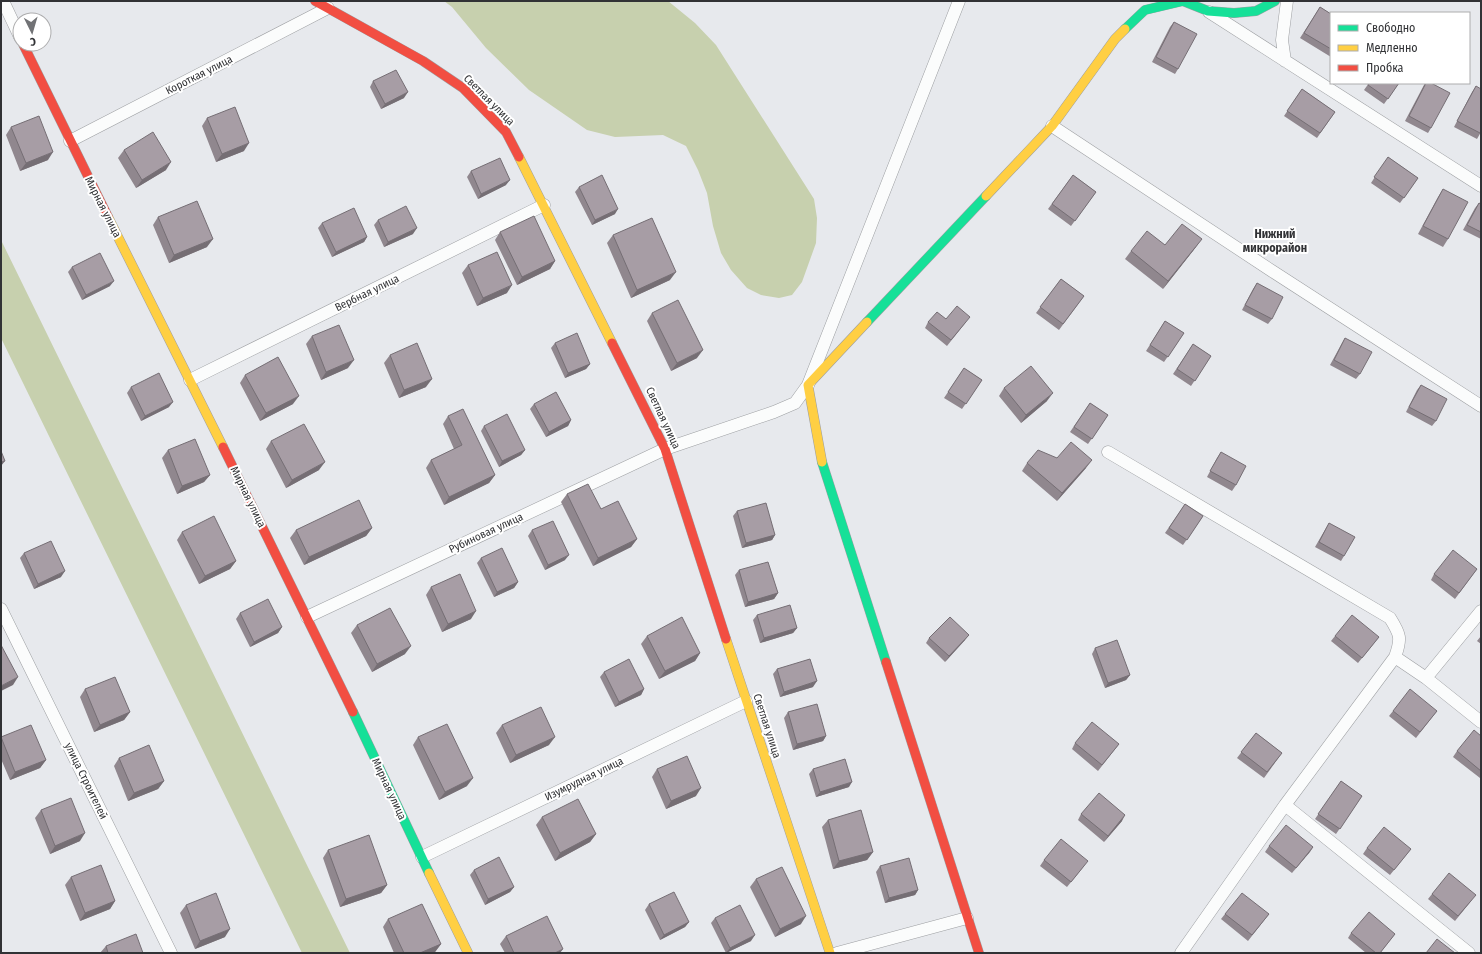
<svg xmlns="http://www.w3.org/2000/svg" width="1482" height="954" font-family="'Fira Sans Condensed',sans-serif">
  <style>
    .forest { fill: #c7d0ae }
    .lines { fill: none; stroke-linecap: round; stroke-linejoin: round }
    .street-casing { stroke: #9d9fa2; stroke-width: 13 }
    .fast-casing { stroke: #9d9fa2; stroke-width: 10 }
    .slow-casing { stroke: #9d9fa2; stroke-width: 10 }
    .jam-casing { stroke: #9d9fa2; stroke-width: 10 }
    .street { stroke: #fbfcfc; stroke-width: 12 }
    .fast { stroke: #16e098; stroke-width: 9 }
    .slow { stroke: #ffcf43; stroke-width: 9 }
    .jam { stroke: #f24e42; stroke-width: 9 }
    .wall { fill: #90878e }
    .shaded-wall { fill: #756e74 }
    .building { fill: #a79da5; stroke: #756e74 }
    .labels { text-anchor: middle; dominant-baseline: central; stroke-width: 4; stroke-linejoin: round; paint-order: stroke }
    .street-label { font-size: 11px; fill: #313235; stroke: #fff }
    .neighbourhood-label { font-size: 12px; font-weight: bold; fill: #313235; stroke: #fff }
  </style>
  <rect width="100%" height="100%" fill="#e7e9ed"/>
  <path class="forest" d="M444,1H668L695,23L716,45L814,199L817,218L816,243L802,282L792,295L779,298L761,295L747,288L731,270L721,253L713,226L707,193L698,170L686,146L663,135L615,137L587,130L529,90L486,48L452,7Z
    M1,240L350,953H302L1,338Z"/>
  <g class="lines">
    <defs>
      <path id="street" d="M3,1L20,37
        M1209,12L1481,186
        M1285,61L1282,40L1287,1
        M1052,126L1272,271L1481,406
        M70,141L328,8
        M190,380L544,205
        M1108,452L1390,618C1400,634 1402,638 1395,657
        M1,609L171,953
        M307,617L665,449L774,412L795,403L808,385L959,1
        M1426,678L1481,722
        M1285,805L1469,953
        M422,857L746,701
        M837,953L967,918
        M1181,953L1285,805L1395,657L1426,678L1481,611"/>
      <path id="fast" d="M1125,29L1145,10L1183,1L1208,11L1234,13L1256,11L1275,1
        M867,322L986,196
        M822,462L886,662
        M353,712L429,873"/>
      <path id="slow" d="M519,157L612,343
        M986,196L1052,126L1115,39L1125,29
        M108,217L223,447
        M822,462L808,385L867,322
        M726,639L830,953
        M429,873L468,953"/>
      <path id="jam" d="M315,1L423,61L463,88L506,132L519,157
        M23,44L108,217
        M612,343L665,449L726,639
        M223,447L353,712
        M886,662L979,953"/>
    </defs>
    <use href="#street" class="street-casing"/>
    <use href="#fast" class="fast-casing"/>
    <use href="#slow" class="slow-casing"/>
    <use href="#jam" class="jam-casing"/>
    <use href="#street" class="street"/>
    <use href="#fast" class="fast"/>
    <use href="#slow" class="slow"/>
    <use href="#jam" class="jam"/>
  </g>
  <path class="wall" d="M1320,7L1331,14V57L1300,38Z
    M1174,22L1178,69L1175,74L1152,62L1170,27Z
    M373,81L404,98L381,109L370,87Z
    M1369,83H1399L1384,104L1364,90Z
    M1425,83H1431V128L1428,133L1405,121Z
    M1476,86L1481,132L1477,139L1454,127L1472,92Z
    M1302,89L1335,112L1317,138L1284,116Z
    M207,118L244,151L216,162L202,126Z
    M11,127L48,160L20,171L6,135Z
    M124,150L166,170L136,188L118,158Z
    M1388,157L1418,178L1400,203L1371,183Z
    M471,171L506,185L478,199L467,177Z
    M1073,175L1096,192L1071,226L1048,209Z
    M579,187L615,214L592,225L575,192Z
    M1443,189L1448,239L1443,247L1418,234L1438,197Z
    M1479,203L1481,204V239L1463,230L1475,208Z
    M158,217L207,247L169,263L153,225Z
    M378,220L413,234L384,247L374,225Z
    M322,223L367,237L364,242L332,257L318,228Z
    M500,232L555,261L550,269L517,285L495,240Z
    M613,235L670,280L631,298L607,243Z
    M1196,247L1163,289L1125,259L1131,251Z
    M468,265L507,293L477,306L462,273Z
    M72,267L110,286L82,300L68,272Z
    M1061,279L1084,296L1059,330L1036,313Z
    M1257,283L1272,319L1268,324L1242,310L1253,289Z
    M652,313L697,358L671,371L647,321Z
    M946,319L966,322L947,346L925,328L928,322Z
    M1165,321L1184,333L1164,362L1146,351Z
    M312,336L348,368L321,380L306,344Z
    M1345,338L1360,374L1356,379L1330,365L1342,343Z
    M555,343L590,364L586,369L565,378L551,348Z
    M1193,344L1211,356L1191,386L1173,374Z
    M390,355L426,387L399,398L384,363Z
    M964,368L982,380L962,409L944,398Z
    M245,375L293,404L260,421L240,383Z
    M1421,385L1436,421L1432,426L1406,412L1417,390Z
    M131,387L169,407L141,421L127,393Z
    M1004,388L1047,401L1021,423L999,396Z
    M1090,403L1108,415L1088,444L1070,432Z
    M534,404L571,420L568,426L546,437L530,409Z
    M448,416L495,475L489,483L444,505L426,468L431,460L454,449L443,424Z
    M484,426L525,450L521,455L499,467L481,431Z
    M271,441L319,470L286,488L266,449Z
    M168,450L210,475L204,482L177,494L162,458Z
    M1221,452L1236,485L1232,491L1207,477L1217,458Z
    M1057,458L1086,468L1057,501L1022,471L1027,463Z
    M567,494L601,509L637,539L631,547L593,566L561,502Z
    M1185,504L1203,516L1183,545L1165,533Z
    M737,511L775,535L772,540L742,548L733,516Z
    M1329,523L1344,556L1341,561L1315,547L1326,528Z
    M372,528L366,536L304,565L290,538L296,530Z
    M532,530L565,560L545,570L528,536Z
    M182,532L236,561L230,569L199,584L177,540Z
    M24,553L61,577L34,589L20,558Z
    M481,558L518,582L514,588L494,597L477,563Z
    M1477,569L1455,599L1431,580L1434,574Z
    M739,570L778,593L774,599L745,607L735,575Z
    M431,587L471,619L442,632L426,595Z
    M240,613L282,627L278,633L250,647L236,619Z
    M757,615L797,628L793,633L760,643L753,620Z
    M357,625L405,654L372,672L351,633Z
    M647,636L700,653L695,661L659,679L641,644Z
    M1335,636L1379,637L1358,663L1331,641Z
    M1481,636V644L1477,641Z
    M929,638L965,640L945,662L926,643Z
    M1095,648L1130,675L1126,680L1105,688L1092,654Z
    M777,669L813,687L780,697L773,674Z
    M604,672L644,689L641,695L615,707L600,677Z
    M85,689L130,712L124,720L94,732L80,697Z
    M1393,711H1437L1416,738L1389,716Z
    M788,712L826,736L823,741L793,750L784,718Z
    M502,725L549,745L510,763L496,733Z
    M1256,733L1282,753L1264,778L1237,758Z
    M1481,736V777L1480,778L1453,757L1457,751Z
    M1,737L46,760L40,768L10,780L1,759Z
    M418,737L467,786L439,800L413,745Z
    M1075,743L1119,744L1098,771L1072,749Z
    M119,758L164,781L158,789L128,801L114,766Z
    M657,769L696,796L666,809L652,777Z
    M813,769L849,787L816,797L809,774Z
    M1341,781L1362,796L1336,834L1315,819Z
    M41,810L80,841L50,854L35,818Z
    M1081,814L1122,821L1104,842L1078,820Z
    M542,817L596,834L590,842L555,861L536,825Z
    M828,820L873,852L867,860L833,869L822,827Z
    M1269,846L1313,847L1292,873L1265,852Z
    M1367,848L1411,849L1390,875L1363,854Z
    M328,850L387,885L381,893L340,907L323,858Z
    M1044,860L1084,866L1067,887L1040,866Z
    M880,866L918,890L915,895L885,903L876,872Z
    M474,870L514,887L510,892L485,905L470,875Z
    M71,877L115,901L110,909L80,921L65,885Z
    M756,879L801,924L775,937L750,887Z
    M1432,894L1472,900L1455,921L1428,899Z
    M649,904L689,922L685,927L660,940L645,910Z
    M186,905L225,937L195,949L180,913Z
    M1225,914H1269L1248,941L1221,919Z
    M715,918L751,941L726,953L711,923Z
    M388,919L441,944L435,952L432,953H394L383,927Z
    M1351,933L1395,934L1380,953H1366L1348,938Z
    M506,936L560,953H505L500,944Z
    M106,946L143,953H100Z"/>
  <path class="shaded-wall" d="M408,92L404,98L381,109L385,104Z
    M249,143L244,151L216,162L222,154Z
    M53,152L48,160L20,171L26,163Z
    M171,162L166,170L136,188L142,180Z
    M510,180L506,185L478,199L481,194Z
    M618,209L615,214L592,225L595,220Z
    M417,228L413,234L384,247L388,242Z
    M367,237L364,242L332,257L336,252Z
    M213,239L207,247L169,263L174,255Z
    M1202,239L1196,247L1163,289L1168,281Z
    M555,261L550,269L517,285L522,277Z
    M676,272L670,280L631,298L637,290Z
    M114,281L110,286L82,300L86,295Z
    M512,285L507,293L477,306L483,298Z
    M703,350L697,358L671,371L677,363Z
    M354,360L348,368L321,380L326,372Z
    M590,364L586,369L565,378L568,373Z
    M432,379L426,387L399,398L404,390Z
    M1053,393L1047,401L1021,423L1026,415Z
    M299,396L293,404L260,421L266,413Z
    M173,402L169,407L141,421L145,416Z
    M571,420L568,426L546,437L549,432Z
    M525,450L521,455L499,467L502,461Z
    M1092,460L1086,468L1057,501L1062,493Z
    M5,461L1,466V462Z
    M325,462L319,470L286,488L292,480Z
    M210,475L204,482L177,494L182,486Z
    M495,475L489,483L444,505L449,497Z
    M372,528L366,536L304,565L309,557Z
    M775,535L772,540L742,548L746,543Z
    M637,539L631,547L593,566L598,558Z
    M569,555L565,560L545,570L548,565Z
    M236,561L230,569L199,584L205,576Z
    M65,571L61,577L34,589L38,584Z
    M518,582L514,588L494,597L497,592Z
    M778,593L774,599L745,607L748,602Z
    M476,611L471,619L442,632L448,624Z
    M282,627L278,633L250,647L254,642Z
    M797,628L793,633L760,643L764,638Z
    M969,635L965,640L945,662L949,656Z
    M411,646L405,654L372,672L377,664Z
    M700,653L695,661L659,679L665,671Z
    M1130,675L1126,680L1105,688L1108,683Z
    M18,677L13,685L1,691V686Z
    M817,681L813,687L780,697L784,692Z
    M644,689L641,695L615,707L619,702Z
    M130,712L124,720L94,732L100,725Z
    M826,736L823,741L793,750L797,744Z
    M555,737L549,745L510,763L516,755Z
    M46,760L40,768L10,780L15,772Z
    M473,778L467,786L439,800L445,792Z
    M164,781L158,789L128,801L134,793Z
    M852,782L849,787L816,797L820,792Z
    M701,788L696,796L666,809L671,801Z
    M1125,815L1122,821L1104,842L1108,836Z
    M85,833L80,841L50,854L55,846Z
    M596,834L590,842L555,861L560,853Z
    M1313,847L1310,852L1292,873L1296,868Z
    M873,852L867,860L833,869L839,861Z
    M387,885L381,893L340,907L346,899Z
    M514,887L510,892L485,905L488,899Z
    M918,890L915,895L885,903L889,898Z
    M115,901L110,909L80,921L85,913Z
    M806,916L801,924L775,937L780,929Z
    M689,922L685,927L660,940L664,935Z
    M230,929L225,937L195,949L200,941Z
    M755,935L751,941L726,953L730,948Z
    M441,944L435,952L432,953H420Z
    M563,949L560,953H555Z"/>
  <path class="building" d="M1320,7L1331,14V49L1304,33Z
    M1174,22L1197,34L1178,69L1156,57Z
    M396,70L408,92L385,104L373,81Z
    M1369,83H1399L1388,99L1368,85Z
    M1426,83H1431L1450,93L1431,128L1409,116Z
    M1476,86L1481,89V132L1480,133L1457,121Z
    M1302,89L1335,112L1320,133L1287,111Z
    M235,107L249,143L222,154L207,118Z
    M39,116L53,152L26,163L11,127Z
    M153,132L171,162L142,180L124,150Z
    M1388,157L1418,178L1404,198L1374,177Z
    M500,158L510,180L481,194L471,171Z
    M602,175L618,209L595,220L579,187Z
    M1073,175L1096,192L1075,221L1052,204Z
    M1443,189L1468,202L1448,239L1423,226Z
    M197,201L213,239L174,255L158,217Z
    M1479,203L1481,204V232L1467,225Z
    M406,206L417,228L388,242L378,220Z
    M354,208L367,237L336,252L322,223Z
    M534,216L555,261L522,277L500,232Z
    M652,218L676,272L637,290L613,235Z
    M1182,224L1202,239L1168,281L1131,251L1147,231L1165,245Z
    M497,252L512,285L483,298L468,265Z
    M100,253L114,281L86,295L72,267Z
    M1061,279L1084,296L1063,324L1040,307Z
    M1257,283L1283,297L1272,319L1245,305Z
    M678,300L703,350L677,363L652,313Z
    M957,306L970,317L951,340L928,322L937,312L946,319Z
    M1165,321L1184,333L1168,357L1150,345Z
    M339,325L354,360L326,372L312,336Z
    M577,333L590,364L568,373L555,343Z
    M1345,338L1372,352L1360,374L1334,360Z
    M417,343L432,379L404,390L390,355Z
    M1193,344L1211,356L1195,381L1177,369Z
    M278,357L299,396L266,413L245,375Z
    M1031,366L1053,393L1026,415L1004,388Z
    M964,368L982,380L966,404L948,392Z
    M159,373L173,402L145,416L131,387Z
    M1421,385L1447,399L1436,421L1409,407Z
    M556,392L571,420L549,432L534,404Z
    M1090,403L1108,415L1092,439L1074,427Z
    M463,409L495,475L449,497L431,460L462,445L448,416Z
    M507,414L525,450L502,461L484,426Z
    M304,424L325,462L292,480L271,441Z
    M195,439L210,475L182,486L168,450Z
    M1071,442L1092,460L1062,493L1027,463L1038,450L1057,458Z
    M1,451L5,461L1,462Z
    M1221,452L1246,466L1236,485L1210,471Z
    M588,484L601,509L618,501L637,539L598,558L567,494Z
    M359,500L372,528L309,557L296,530Z
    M766,503L775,535L746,543L737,511Z
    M1185,504L1203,516L1187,540L1169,528Z
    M214,516L236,561L205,576L182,532Z
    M553,521L569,555L548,565L532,530Z
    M1329,523L1355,537L1344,556L1319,542Z
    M51,541L65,571L38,584L24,553Z
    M502,548L518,582L497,592L481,558Z
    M1453,550L1477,569L1459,593L1434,574Z
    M768,562L778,593L748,602L739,570Z
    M460,574L476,611L448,624L431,587Z
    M268,599L282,627L254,642L240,613Z
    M790,605L797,628L764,638L757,615Z
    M390,608L411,646L377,664L357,625Z
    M1352,615L1379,637L1362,658L1335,636Z
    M682,617L700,653L665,671L647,636Z
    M950,617L969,635L949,656L929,638Z
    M1117,640L1130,675L1108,683L1095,648Z
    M1,645L18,677L1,686Z
    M629,659L644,689L619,702L604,672Z
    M810,659L817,681L784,692L777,669Z
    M115,677L130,712L100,725L85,689Z
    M1410,689L1437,711L1420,732L1393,711Z
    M817,704L826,736L797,744L788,712Z
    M541,707L555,737L516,755L502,725Z
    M1092,722L1119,744L1102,765L1075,743Z
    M447,724L473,778L445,792L418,737Z
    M31,725L46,760L15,772L1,737Z
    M1474,730L1481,736V771L1457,751Z
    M1256,733L1282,753L1267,772L1241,752Z
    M149,745L164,781L134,793L119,758Z
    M687,756L701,788L671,801L657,769Z
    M845,759L852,782L820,792L813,769Z
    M1341,781L1362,796L1340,829L1318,814Z
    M1099,793L1125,815L1108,836L1081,814Z
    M71,798L85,833L55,846L41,810Z
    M578,799L596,834L560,853L542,817Z
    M861,810L873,852L839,861L828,820Z
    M1286,825L1313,847L1296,868L1269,846Z
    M1384,827L1411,849L1394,870L1367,848Z
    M369,835L387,885L346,899L328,850Z
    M1061,839L1088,861L1071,882L1044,860Z
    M499,857L514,887L488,899L474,870Z
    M909,858L918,890L889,898L880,866Z
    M101,865L115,901L85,913L71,877Z
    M782,867L806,916L780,929L756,879Z
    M1449,873L1476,895L1458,916L1432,894Z
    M674,892L689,922L664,935L649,904Z
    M216,893L230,929L200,941L186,905Z
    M1242,893L1269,914L1252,935L1225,914Z
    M422,904L441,944L420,953H404L388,919Z
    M740,905L755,935L730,948L715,918Z
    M1369,912L1395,934L1380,953H1376L1351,933Z
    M547,916L563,949L555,953H514L506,936Z
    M136,934L143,953H108L106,946Z
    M1437,939L1455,953H1426Z"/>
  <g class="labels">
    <g class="street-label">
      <text transform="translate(199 75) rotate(-27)">Короткая улица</text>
      <text transform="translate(489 100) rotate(45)">Светлая улица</text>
      <text transform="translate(103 207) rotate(63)">Мирная улица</text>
      <text transform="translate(367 293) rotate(-26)">Вербная улица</text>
      <text transform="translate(663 418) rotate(65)">Светлая улица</text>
      <text transform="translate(248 497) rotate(64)">Мирная улица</text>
      <text transform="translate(486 533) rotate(-25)">Рубиновая улица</text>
      <text transform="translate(767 726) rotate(72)">Светлая улица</text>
      <text transform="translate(584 779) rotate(-26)">Изумрудная улица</text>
      <text transform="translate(86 781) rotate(64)">улица Строителей</text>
      <text transform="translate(389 789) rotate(65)">Мирная улица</text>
    </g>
    <g class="neighbourhood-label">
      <text x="1275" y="234">Нижний<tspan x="1275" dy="14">микрорайон</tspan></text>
    </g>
  </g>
  <rect width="1482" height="954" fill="none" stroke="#313235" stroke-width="4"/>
  <rect x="1330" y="12" width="140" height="72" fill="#ffffff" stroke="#adadae"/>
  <rect x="1338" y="25" width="20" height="6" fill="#16e098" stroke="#adadae"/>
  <text x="1366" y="32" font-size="12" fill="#313235">Свободно</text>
  <rect x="1338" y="45" width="20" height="6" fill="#ffcf43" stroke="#adadae"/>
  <text x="1366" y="52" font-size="12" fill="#313235">Медленно</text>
  <rect x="1338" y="65" width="20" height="6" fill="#f24e42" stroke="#adadae"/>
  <text x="1366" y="72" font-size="12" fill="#313235">Пробка</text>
  <g transform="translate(32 32) rotate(175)"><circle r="19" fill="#ffffff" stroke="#adadae"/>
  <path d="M0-3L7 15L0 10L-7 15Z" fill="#717275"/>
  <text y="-6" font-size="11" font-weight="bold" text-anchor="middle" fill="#313235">С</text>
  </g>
</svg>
